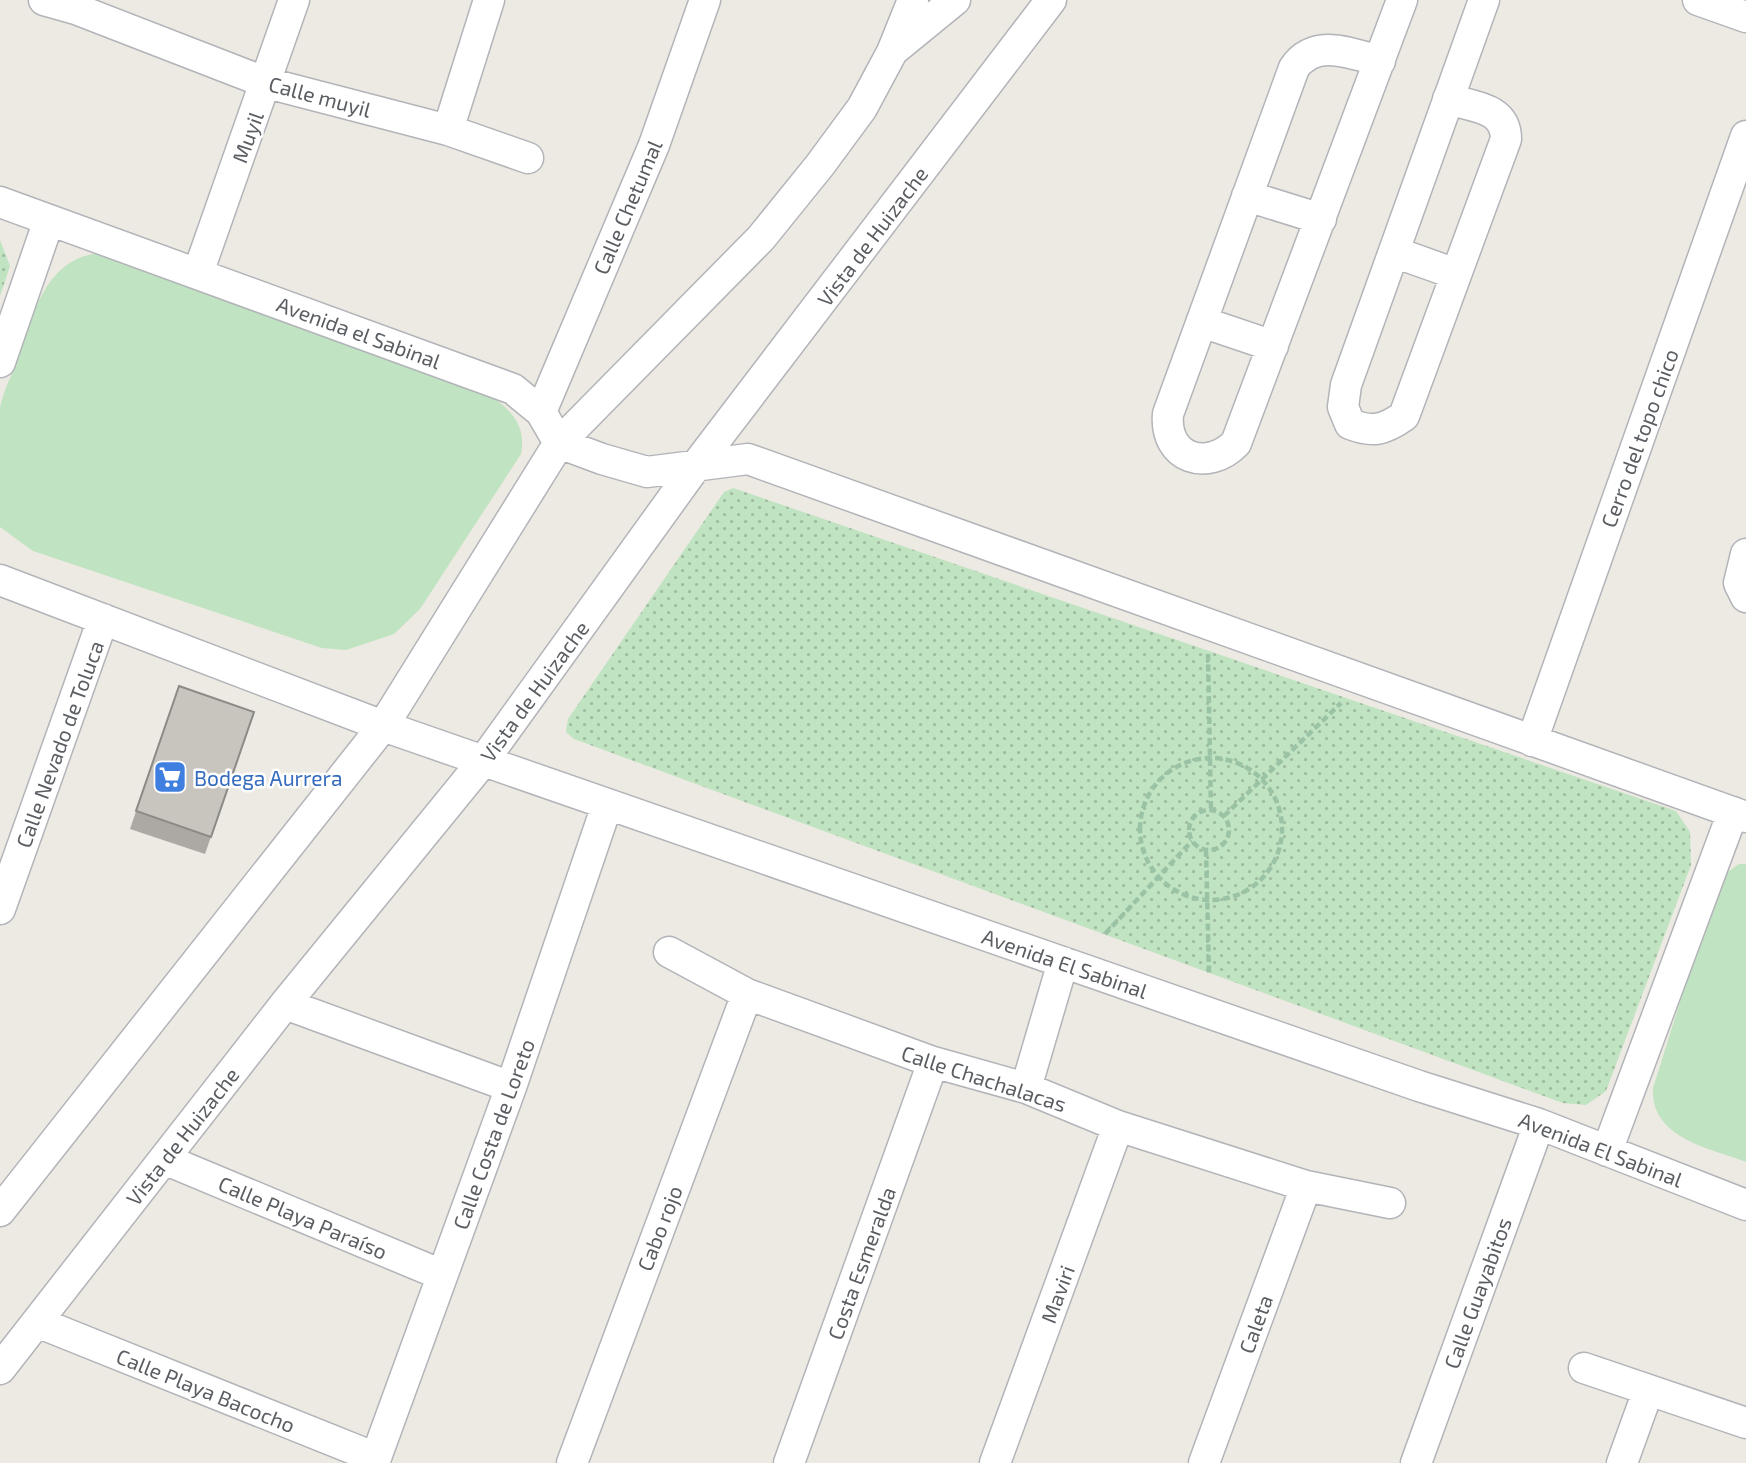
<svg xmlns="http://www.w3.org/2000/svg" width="1746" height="1463" font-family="'Exo 2',sans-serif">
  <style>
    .green { fill: #c0e3c1 }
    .park { fill: url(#park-dots) }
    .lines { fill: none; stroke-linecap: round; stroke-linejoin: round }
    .minor-casing { stroke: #b3b4b9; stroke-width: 33 }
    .path { stroke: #9ac3a6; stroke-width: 4.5; stroke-dasharray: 7 3.5; stroke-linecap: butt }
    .minor { stroke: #fff; stroke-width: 30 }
    .wall { fill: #aca9a4 }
    .building { fill: #c8c5bf; stroke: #8c8a86; stroke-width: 2 }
    .labels { text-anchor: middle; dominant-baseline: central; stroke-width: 5; stroke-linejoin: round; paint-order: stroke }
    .street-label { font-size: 21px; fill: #5a5e62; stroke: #fff }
    .shop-label { font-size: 21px; fill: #366cbe; stroke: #fff; text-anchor: start }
  </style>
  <defs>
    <pattern id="park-dots" width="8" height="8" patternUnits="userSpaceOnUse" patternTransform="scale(1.75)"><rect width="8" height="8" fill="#c0e3c1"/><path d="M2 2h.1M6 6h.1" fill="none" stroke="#9fbba0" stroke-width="1.8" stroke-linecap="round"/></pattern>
  </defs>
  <rect width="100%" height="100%" fill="#eceae2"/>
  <path class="green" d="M102,253L479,388C504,404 528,421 521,454L420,609L394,634L346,650L322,648L33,551L0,527C0,493 0,440 0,408C3,392 12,374 18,358C33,313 47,256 102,253Z
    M1739,864H1746V1162C1709,1148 1650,1138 1653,1088L1713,897L1725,874Z"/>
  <path class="park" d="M0,240L10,266L0,296Z
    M733,488L1676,811L1690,832L1691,865L1606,1091L1586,1105L1563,1103L574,739L566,732L568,719L724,492Z"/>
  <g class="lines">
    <defs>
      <path id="minor" d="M44,0L76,9L267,83L448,130L528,158
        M1698,0L1746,17
        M895,49L955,0
        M1380,61C1349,53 1315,38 1294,68L1168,414C1164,459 1208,472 1236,443L1402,0
        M1448,99C1473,107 1506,107 1506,139L1404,416C1384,430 1373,433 1350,424L1343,407L1346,385C1392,257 1438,128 1484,0
        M448,130L489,0
        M1247,196L1321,219
        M0,202L513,389L541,412L559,443L602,459L647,472L748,459L1746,817
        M1394,252L1456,274
        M198,273L294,0
        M1202,322L1273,346
        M0,362L49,220
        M541,412L654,145L705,0
        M1746,554L1739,583L1746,597
        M0,580L383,726L1419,1086L1539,1124L1746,1205
        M1532,741L1746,136
        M0,909L103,619
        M669,952L747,994L933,1062L1026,1088L1118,1126L1306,1186L1390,1203
        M285,1004L511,1087
        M1026,1088L1063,962
        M1607,1151L1733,812
        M164,1159L442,1275
        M0,1211L383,726L559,443L761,238L820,165L862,108L892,52L913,0
        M37,1322L376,1458
        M1584,1368L1746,1423
        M0,1369L285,1004L484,760L698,463L1051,0
        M374,1463L511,1087L607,805
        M572,1463L747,994
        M789,1463L933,1062
        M995,1463L1118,1126
        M1204,1463L1306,1186
        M1416,1463L1539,1124
        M1622,1463L1648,1391"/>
    </defs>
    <use href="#minor" class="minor-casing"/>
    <path class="path" d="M1208,654L1211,811
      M1140 829a71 71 0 1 1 142 0a71 71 0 1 1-142 0Z
      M1189 830a20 20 0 1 1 40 0a20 20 0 1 1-40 0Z
      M1224,816L1341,703
      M1206,850L1209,973
      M1105,934L1192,841"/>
    <use href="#minor" class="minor"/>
  </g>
  <path class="wall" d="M179,686L254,712L205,854L130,829Z"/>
  <path class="building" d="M179,686L254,712L211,837L136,811Z"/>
  <defs>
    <symbol id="supermarket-square" viewBox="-11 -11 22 22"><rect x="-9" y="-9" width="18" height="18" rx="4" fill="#3f7fe0" stroke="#fff"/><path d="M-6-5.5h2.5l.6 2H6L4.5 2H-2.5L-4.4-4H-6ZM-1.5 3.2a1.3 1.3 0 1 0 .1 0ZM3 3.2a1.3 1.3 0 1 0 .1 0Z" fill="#fff"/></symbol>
  </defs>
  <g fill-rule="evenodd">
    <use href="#supermarket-square" x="151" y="758" width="38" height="38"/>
  </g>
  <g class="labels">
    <g class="street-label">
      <text transform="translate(320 96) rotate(15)">Calle muyil</text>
      <text transform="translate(247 137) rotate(-70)">Muyil</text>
      <text transform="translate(627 207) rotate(-67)">Calle Chetumal</text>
      <text transform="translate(872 236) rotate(-53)">Vista de Huizache</text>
      <text transform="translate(359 332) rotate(20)">Avenida el Sabinal</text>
      <text transform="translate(1639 438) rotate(-70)">Cerro del topo chico</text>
      <text transform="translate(534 691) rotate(-54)">Vista de Huizache</text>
      <text transform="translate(59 744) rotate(-70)">Calle Nevado de Toluca</text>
      <text transform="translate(1065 963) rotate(19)">Avenida El Sabinal</text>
      <text transform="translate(984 1078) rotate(18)">Calle Chachalacas</text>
      <text transform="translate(493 1134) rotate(-70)">Calle Costa de Loreto</text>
      <text transform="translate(182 1136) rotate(-52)">Vista de Huizache</text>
      <text transform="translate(1601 1149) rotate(21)">Avenida El Sabinal</text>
      <text transform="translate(303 1217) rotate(23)">Calle Playa Paraíso</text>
      <text transform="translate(659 1228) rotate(-69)">Cabo rojo</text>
      <text transform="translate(861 1263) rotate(-70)">Costa Esmeralda</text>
      <text transform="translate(1477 1293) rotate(-70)">Calle Guayabitos</text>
      <text transform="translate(1057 1294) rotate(-70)">Maviri</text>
      <text transform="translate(1255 1324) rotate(-70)">Caleta</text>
      <text transform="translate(206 1390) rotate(22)">Calle Playa Bacocho</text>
    </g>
    <g class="shop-label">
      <text x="194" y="777">Bodega Aurrera</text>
    </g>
  </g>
</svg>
